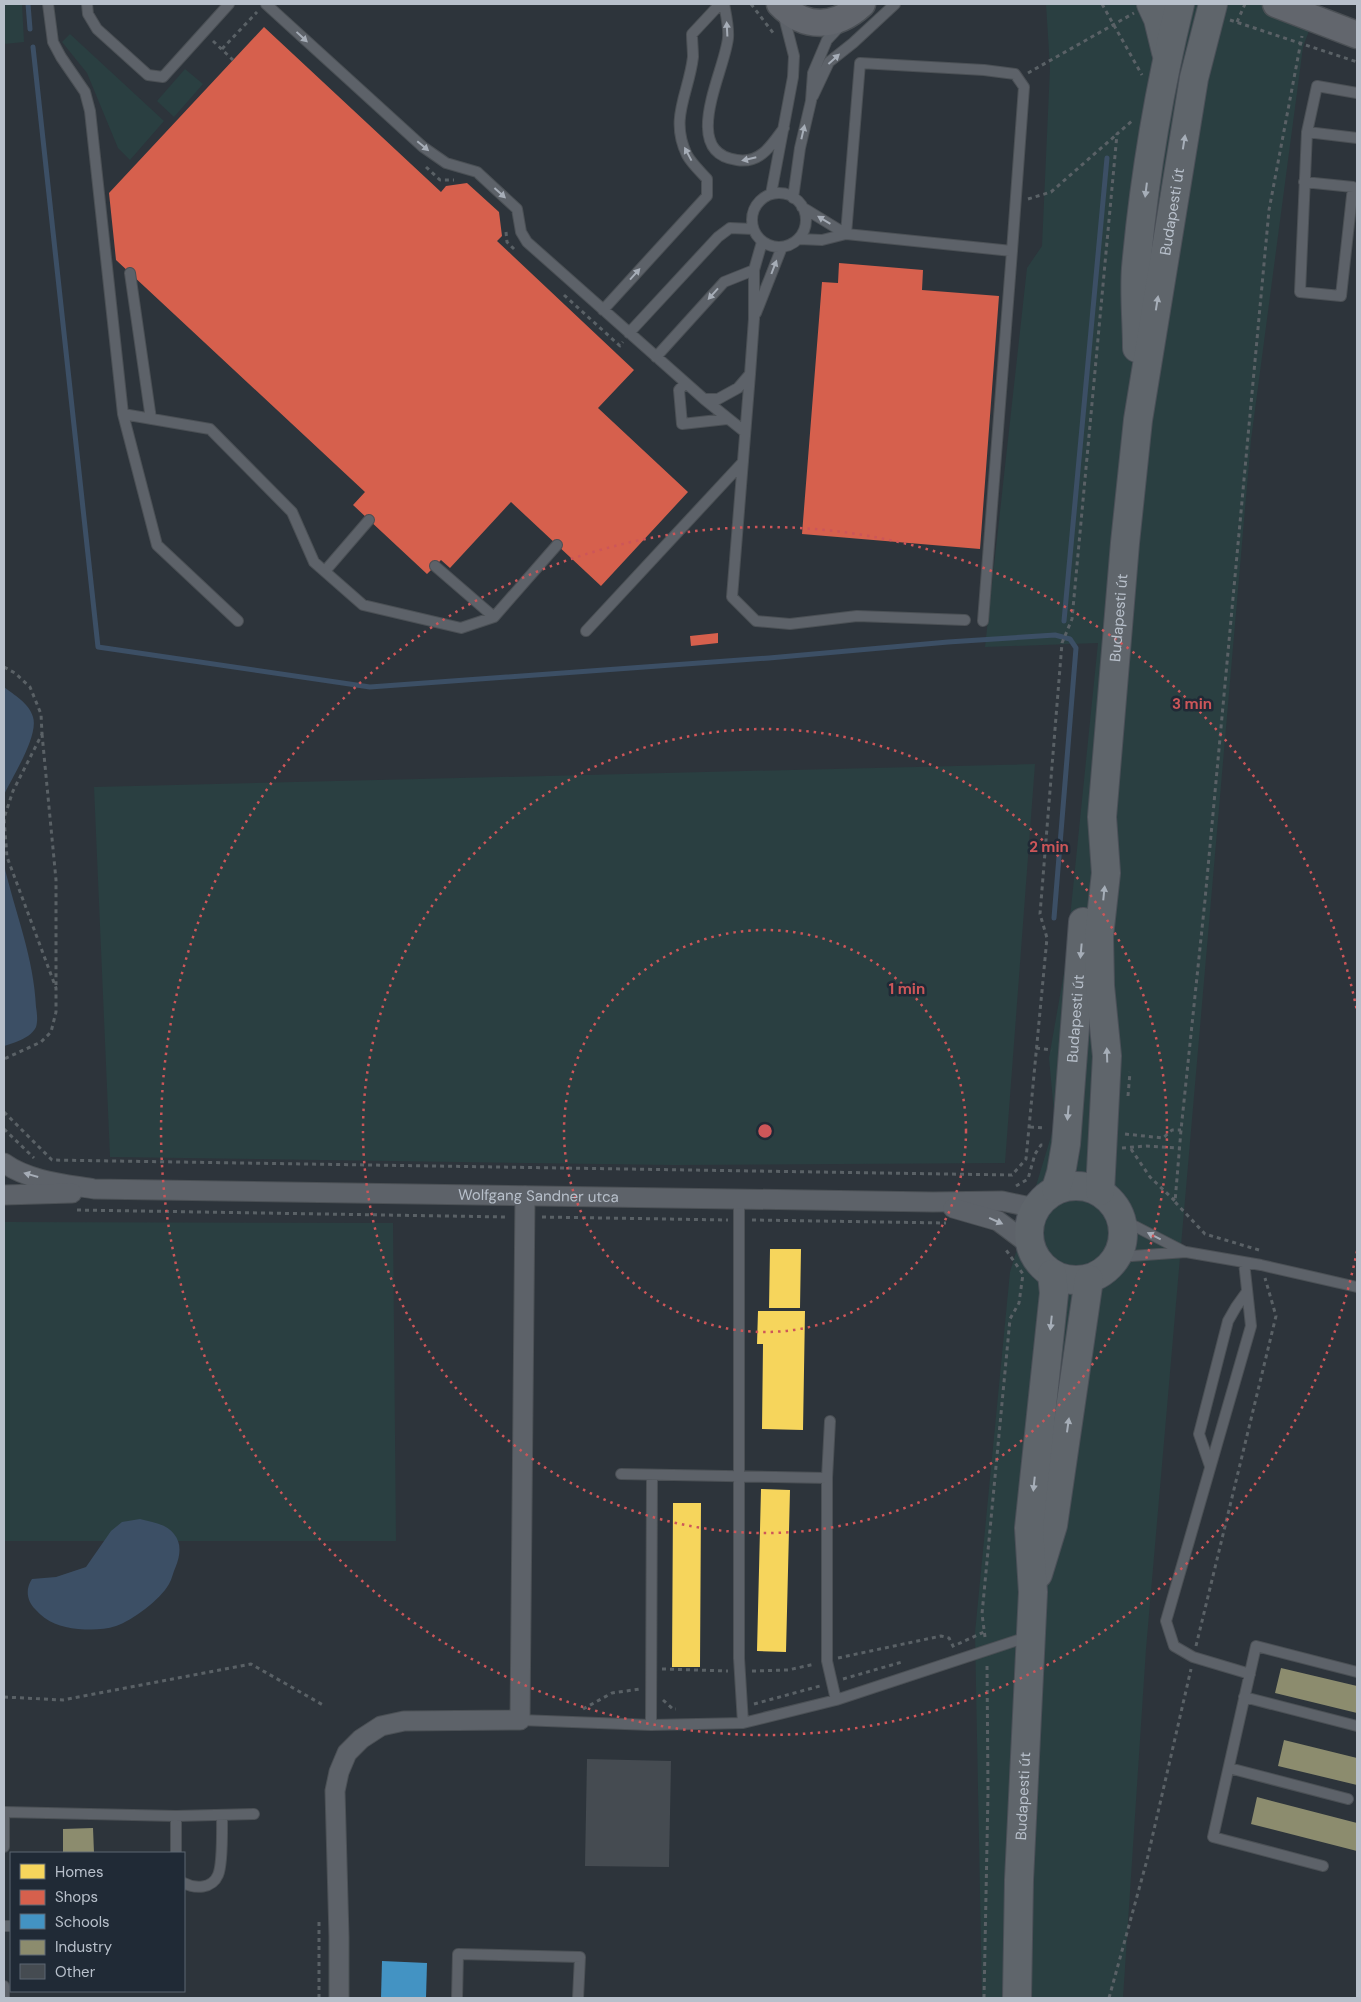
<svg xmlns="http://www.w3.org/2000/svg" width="1361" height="2002" font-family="'DM Sans',sans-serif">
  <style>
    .green { fill: #2a3f41 }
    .water { fill: #3c4f65 }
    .homes { fill: #f6d55c }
    .shops { fill: #d6604d }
    .schools { fill: #4393c3 }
    .industry { fill: #8c8c6e }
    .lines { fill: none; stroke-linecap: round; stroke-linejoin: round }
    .stream { stroke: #3c4f65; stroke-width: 5 }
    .building { fill: #454b51 }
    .lane-casing { stroke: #4b5055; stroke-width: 12 }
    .street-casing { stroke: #4b5055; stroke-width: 21 }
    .secondary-casing { stroke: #4b5055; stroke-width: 29 }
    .primary-casing { stroke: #4b5058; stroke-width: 30 }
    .path { stroke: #5a6166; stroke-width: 3; stroke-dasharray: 4 4; stroke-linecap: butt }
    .lane { stroke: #5d6269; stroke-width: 10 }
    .street { stroke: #5d6269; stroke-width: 19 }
    .secondary { stroke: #62666d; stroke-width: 26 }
    .primary { stroke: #5f656b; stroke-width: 28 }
    .oneway { fill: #a6adb7 }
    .oneway2 { fill: #a6aeb8 }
    .ring { fill: none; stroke: #cd5659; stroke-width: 2.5; stroke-dasharray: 2.5 5 }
    .labels { text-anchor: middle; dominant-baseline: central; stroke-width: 5; stroke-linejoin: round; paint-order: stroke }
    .street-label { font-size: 15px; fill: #b8c0cb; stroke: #202a36 }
    .centre { fill: #cd5659; stroke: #202a36; stroke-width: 2.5 }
    .ring-label { font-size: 15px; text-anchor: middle; font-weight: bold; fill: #cd5659; stroke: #202a36; stroke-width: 5; stroke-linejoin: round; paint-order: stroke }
  </style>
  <rect width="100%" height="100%" fill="#2d343b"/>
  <path class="green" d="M4,4H22L24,42L4,44Z
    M1046,4H1319L1303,47L1251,440L1146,1649L1123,1998H982L975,1633L1010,1272L1055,1123L1049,1058L1065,967L1098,643L985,647L1027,268L1042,246L1050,68Z
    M70,34L164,121L130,160L118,148L87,73L62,42Z
    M185,69L203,84L174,117L157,101Z
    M1035,764L1005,1163L675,1165L110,1157L94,787Z
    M4,1222L393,1223L396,1541H4Z"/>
  <path class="water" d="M4,687C14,695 29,703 33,717C39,736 12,777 4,795Z
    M4,865C15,912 34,958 36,1007C37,1013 38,1021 36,1027C31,1038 14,1043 4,1046Z
    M140,1519C152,1522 167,1524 174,1534C182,1544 180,1555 176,1566C173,1572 172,1579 169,1584C160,1600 133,1620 116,1626C104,1630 91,1630 78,1629C61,1627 47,1623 35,1609C27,1601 25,1589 32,1579L56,1577L86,1567L111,1531L122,1522Z"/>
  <path class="homes" d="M770,1249H801L800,1308H769Z
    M758,1311H805L803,1430L762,1429L763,1344H757Z
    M761,1489L790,1490L786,1652L757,1651Z
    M673,1503H701L700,1667H672Z"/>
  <path class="shops" d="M264,27L441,192L446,186L467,183L499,212L502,236L497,241L634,370L598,408L688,492L601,586L511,502L450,568L441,560L427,574L353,505L365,492L116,260L109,193Z
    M839,263L923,270L922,290L999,296L980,549L802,534L822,282L838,283Z
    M718,633V643L691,646L690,636Z"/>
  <path class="schools" d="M382,1961L427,1963L426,1998H381Z"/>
  <path class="industry" d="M1281,1668L1357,1686V1713L1275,1693Z
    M1284,1740L1357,1758V1785L1278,1766Z
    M1257,1797L1357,1823V1851L1251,1824Z
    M93,1828L94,1853H63V1829Z"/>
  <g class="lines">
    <path class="stream" d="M28,4L30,29
      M33,47L98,647L370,687L769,658L948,642L1055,635L1070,639L1076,648L1054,918
      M1064,621L1107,158"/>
  </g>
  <path class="building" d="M587,1759L671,1761L669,1867L585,1866Z"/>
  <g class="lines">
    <defs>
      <path id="lane" d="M48,4L53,42L61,57L85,92L90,111L123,414L157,545L238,621
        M87,4L88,14L97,29L148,75L163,77L229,4
        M266,4L423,147L446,163L477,172L517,209L521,232L527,242L704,399H718L738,388L750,374L754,319V270L762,242
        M724,4C726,15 729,27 728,38C725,71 679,152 737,160C761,164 772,144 784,128
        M860,63L984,70L1015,74L1024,87L1012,251L846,234Z
        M1357,93L1317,86L1307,132L1357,138
        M813,96L829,62L853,43L895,4
        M1304,182L1353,187L1341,296L1300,292L1307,132
        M752 220a27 27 0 1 1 54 0a27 27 0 1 1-54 0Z
        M771,194L793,77L794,56L783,13
        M793,198L800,148L811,101L813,73L827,40L842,24
        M802,207L846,234
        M799,239L822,240L846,234
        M130,273L151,419
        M603,310L707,196V179C701,172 692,164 687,155C669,118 689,93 693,57C693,50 692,41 692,34L720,4
        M756,313L782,247
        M629,333L718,237L730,228L753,229
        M656,357L724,282L754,270
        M750,374L732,597L756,621L790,624L857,616L965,620
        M685,383L679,390L682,424L727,419
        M704,399L745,432
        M123,414L210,429L292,512L314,562L363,605L461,628L494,617L557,545
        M435,566L494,617
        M325,571L369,520
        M983,621L1012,251
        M586,631L743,462
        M739,1199V1658L743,1723
        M1123,1220L1185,1252
        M1118,1257L1186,1252L1261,1265L1357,1287
        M1244,1262L1251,1326L1166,1621L1174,1646L1193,1657L1250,1674
        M830,1421L827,1478V1661L836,1700
        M1210,1466L1199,1434L1228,1321L1236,1307L1246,1293
        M621,1474L827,1478
        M1244,1697L1357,1726
        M520,1720L651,1725L743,1723L836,1700L1030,1636
        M651,1725L652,1476
        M1229,1768L1348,1799
        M4,1812L176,1816L254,1814
        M4,1847V1812
        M176,1853V1816
        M1323,1866L1213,1837L1256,1646L1357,1672
        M184,1883C195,1889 212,1889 218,1875C223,1864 222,1828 222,1815
        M4,1926H11
        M4,1986V1998
        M457,1998L458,1954L580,1957L578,1998"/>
      <g id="street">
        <path id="s1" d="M4,1163C29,1181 65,1184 94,1189L933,1202L1002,1201L1035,1208"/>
        <path d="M4,1195L72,1193"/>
        <path d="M953,1208L998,1221L1030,1245"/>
        <path d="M339,1998V1937L335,1791L339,1772L347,1753L361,1739L381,1726L404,1721L520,1720L525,1196"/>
      </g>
      <path id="secondary" d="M780,4C805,30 836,28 862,4
        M1276,4L1357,35"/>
      <g id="primary">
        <path d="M1151,4L1158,19L1166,52"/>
        <path d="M1137,348C1137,322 1134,294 1136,268C1144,179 1159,90 1180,4"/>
        <circle cx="1076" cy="1233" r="47"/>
        <path id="s2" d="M1056,1189L1061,1173L1066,1144L1083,922"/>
        <path id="s3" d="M1100,1191L1107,1056L1100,986L1099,936L1106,873L1102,817L1125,543L1138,420L1194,78L1213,4"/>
        <path d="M1038,1574L1053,1525L1089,1279"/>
        <path id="s4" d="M1017,1998L1019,1880L1033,1592L1029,1528L1054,1293L1052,1274"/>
      </g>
    </defs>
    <use href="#lane" class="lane-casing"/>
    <use href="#street" class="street-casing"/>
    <use href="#secondary" class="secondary-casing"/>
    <use href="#primary" class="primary-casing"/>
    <path class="path" d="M751,4L774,34
      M1102,4L1142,75
      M1230,20L1357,62
      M1237,22L1245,4
      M213,41L233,60
      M222,49L257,12
      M1028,73L1134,13
      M426,167L440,180H454
      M1028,199L1051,192L1116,135
      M506,232L507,242L515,250
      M564,295L620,346L623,342
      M4,667L15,673L30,687L41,714L42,734L13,791L4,818L7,857L56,988V1012L51,1032L41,1042L4,1059
      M42,734L56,880V985
      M1036,1048L1052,1050
      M1128,1096L1130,1072
      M4,1112L52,1160L1012,1175L1026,1159L1047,938L1040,914L1062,643L1072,619L1117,134L1133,120
      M1030,1127L1046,1128
      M4,1129L34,1158
      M1125,1134L1163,1138L1172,1130H1181
      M1122,1148L1146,1146L1179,1148
      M1131,1149L1150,1177L1175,1201
      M1016,1186L1028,1179L1035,1154L1041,1145H1044
      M77,1210L508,1217
      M542,1217L728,1220
      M752,1220L946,1223
      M1259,1250L1205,1234L1175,1202L1181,1130L1205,900L1269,210L1302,36
      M985,1637L982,1614L1010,1319L1019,1303L1023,1274L1006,1250
      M958,1644L984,1632
      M1196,1646L1276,1316L1265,1278
      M838,1658L941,1636L949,1638L954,1648
      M662,1669L728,1671
      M752,1671L788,1670L815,1664
      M843,1679L902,1662
      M4,1697L63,1700L251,1664L323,1705
      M663,1700L673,1709H676
      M754,1704L820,1686
      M583,1709L612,1693L640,1689
      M319,1998V1922
      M984,1998L988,1792L987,1663
      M1109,1998L1147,1860L1191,1669"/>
    <use href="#lane" class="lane"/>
    <use href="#street" class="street"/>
    <use href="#secondary" class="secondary"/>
    <use href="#primary" class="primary"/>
  </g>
  <defs><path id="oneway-solid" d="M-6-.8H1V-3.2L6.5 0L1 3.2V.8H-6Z" transform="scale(1.25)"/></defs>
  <g class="oneway">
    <use href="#oneway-solid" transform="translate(727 29) rotate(-93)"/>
    <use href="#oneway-solid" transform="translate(302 37) rotate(43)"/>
    <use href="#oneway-solid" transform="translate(834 59) rotate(-42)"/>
    <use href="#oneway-solid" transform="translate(803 132) rotate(-77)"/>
    <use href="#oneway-solid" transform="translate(423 146) rotate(40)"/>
    <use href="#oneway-solid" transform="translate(688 154) rotate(-118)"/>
    <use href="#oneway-solid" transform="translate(749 159) rotate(167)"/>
    <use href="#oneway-solid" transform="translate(500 193) rotate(42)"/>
    <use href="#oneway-solid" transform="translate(824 220) rotate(-149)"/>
    <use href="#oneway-solid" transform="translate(774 267) rotate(-69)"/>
    <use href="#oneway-solid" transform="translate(635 274) rotate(-48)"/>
    <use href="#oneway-solid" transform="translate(713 294) rotate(132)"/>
    <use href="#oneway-solid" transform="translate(31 1175) rotate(-164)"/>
    <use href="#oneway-solid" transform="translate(996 1221) rotate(24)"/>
    <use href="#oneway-solid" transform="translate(1154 1236) rotate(-153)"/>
  </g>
  <g class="oneway2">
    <use href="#oneway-solid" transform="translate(1184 142) rotate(-81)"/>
    <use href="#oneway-solid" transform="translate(1146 190) rotate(97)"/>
    <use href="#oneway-solid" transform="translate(1157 303) rotate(-81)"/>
    <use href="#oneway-solid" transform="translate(1104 893) rotate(-84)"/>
    <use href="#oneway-solid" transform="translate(1081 951) rotate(95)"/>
    <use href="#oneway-solid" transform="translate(1107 1055) rotate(-92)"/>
    <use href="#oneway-solid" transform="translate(1068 1113) rotate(95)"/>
    <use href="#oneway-solid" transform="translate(1051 1323) rotate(96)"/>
    <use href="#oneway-solid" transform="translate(1068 1425) rotate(-82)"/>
    <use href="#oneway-solid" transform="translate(1034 1484) rotate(96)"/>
  </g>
  <g class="ring">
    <circle cx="765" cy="1131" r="201"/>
    <circle cx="765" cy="1131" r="402"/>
    <path d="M1357 1251A604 604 0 1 1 1357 1011"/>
  </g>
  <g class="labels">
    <g class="street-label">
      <text stroke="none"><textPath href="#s3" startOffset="985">Budapesti út</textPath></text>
      <text stroke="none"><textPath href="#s3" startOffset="575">Budapesti út</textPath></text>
      <text stroke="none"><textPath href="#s2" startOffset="172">Budapesti út</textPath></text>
      <text stroke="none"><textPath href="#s1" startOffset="539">Wolfgang Sandner utca</textPath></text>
      <text stroke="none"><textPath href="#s4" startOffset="202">Budapesti út</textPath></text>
    </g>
  </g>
  <circle cx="765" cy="1131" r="8" class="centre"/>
  <g class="ring-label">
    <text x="1192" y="709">3 min</text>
    <text x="1049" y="852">2 min</text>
    <text x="907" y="994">1 min</text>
  </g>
  <rect width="1361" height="2002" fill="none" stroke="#b8c0cb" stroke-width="10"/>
  <rect x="10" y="1852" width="175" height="140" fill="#202a36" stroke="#5d6672"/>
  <rect x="20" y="1864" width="25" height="15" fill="#f6d55c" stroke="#5d6672"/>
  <text x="55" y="1877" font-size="15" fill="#b8c0cb">Homes</text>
  <rect x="20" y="1890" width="25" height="15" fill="#d6604d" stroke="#5d6672"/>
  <text x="55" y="1902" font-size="15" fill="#b8c0cb">Shops</text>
  <rect x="20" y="1914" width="25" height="15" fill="#4393c3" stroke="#5d6672"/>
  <text x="55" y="1927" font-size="15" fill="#b8c0cb">Schools</text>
  <rect x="20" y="1940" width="25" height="15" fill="#8c8c6e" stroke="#5d6672"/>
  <text x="55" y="1952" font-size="15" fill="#b8c0cb">Industry</text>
  <rect x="20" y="1964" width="25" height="15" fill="#454b51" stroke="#5d6672"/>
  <text x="55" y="1977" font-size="15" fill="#b8c0cb">Other</text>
</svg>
